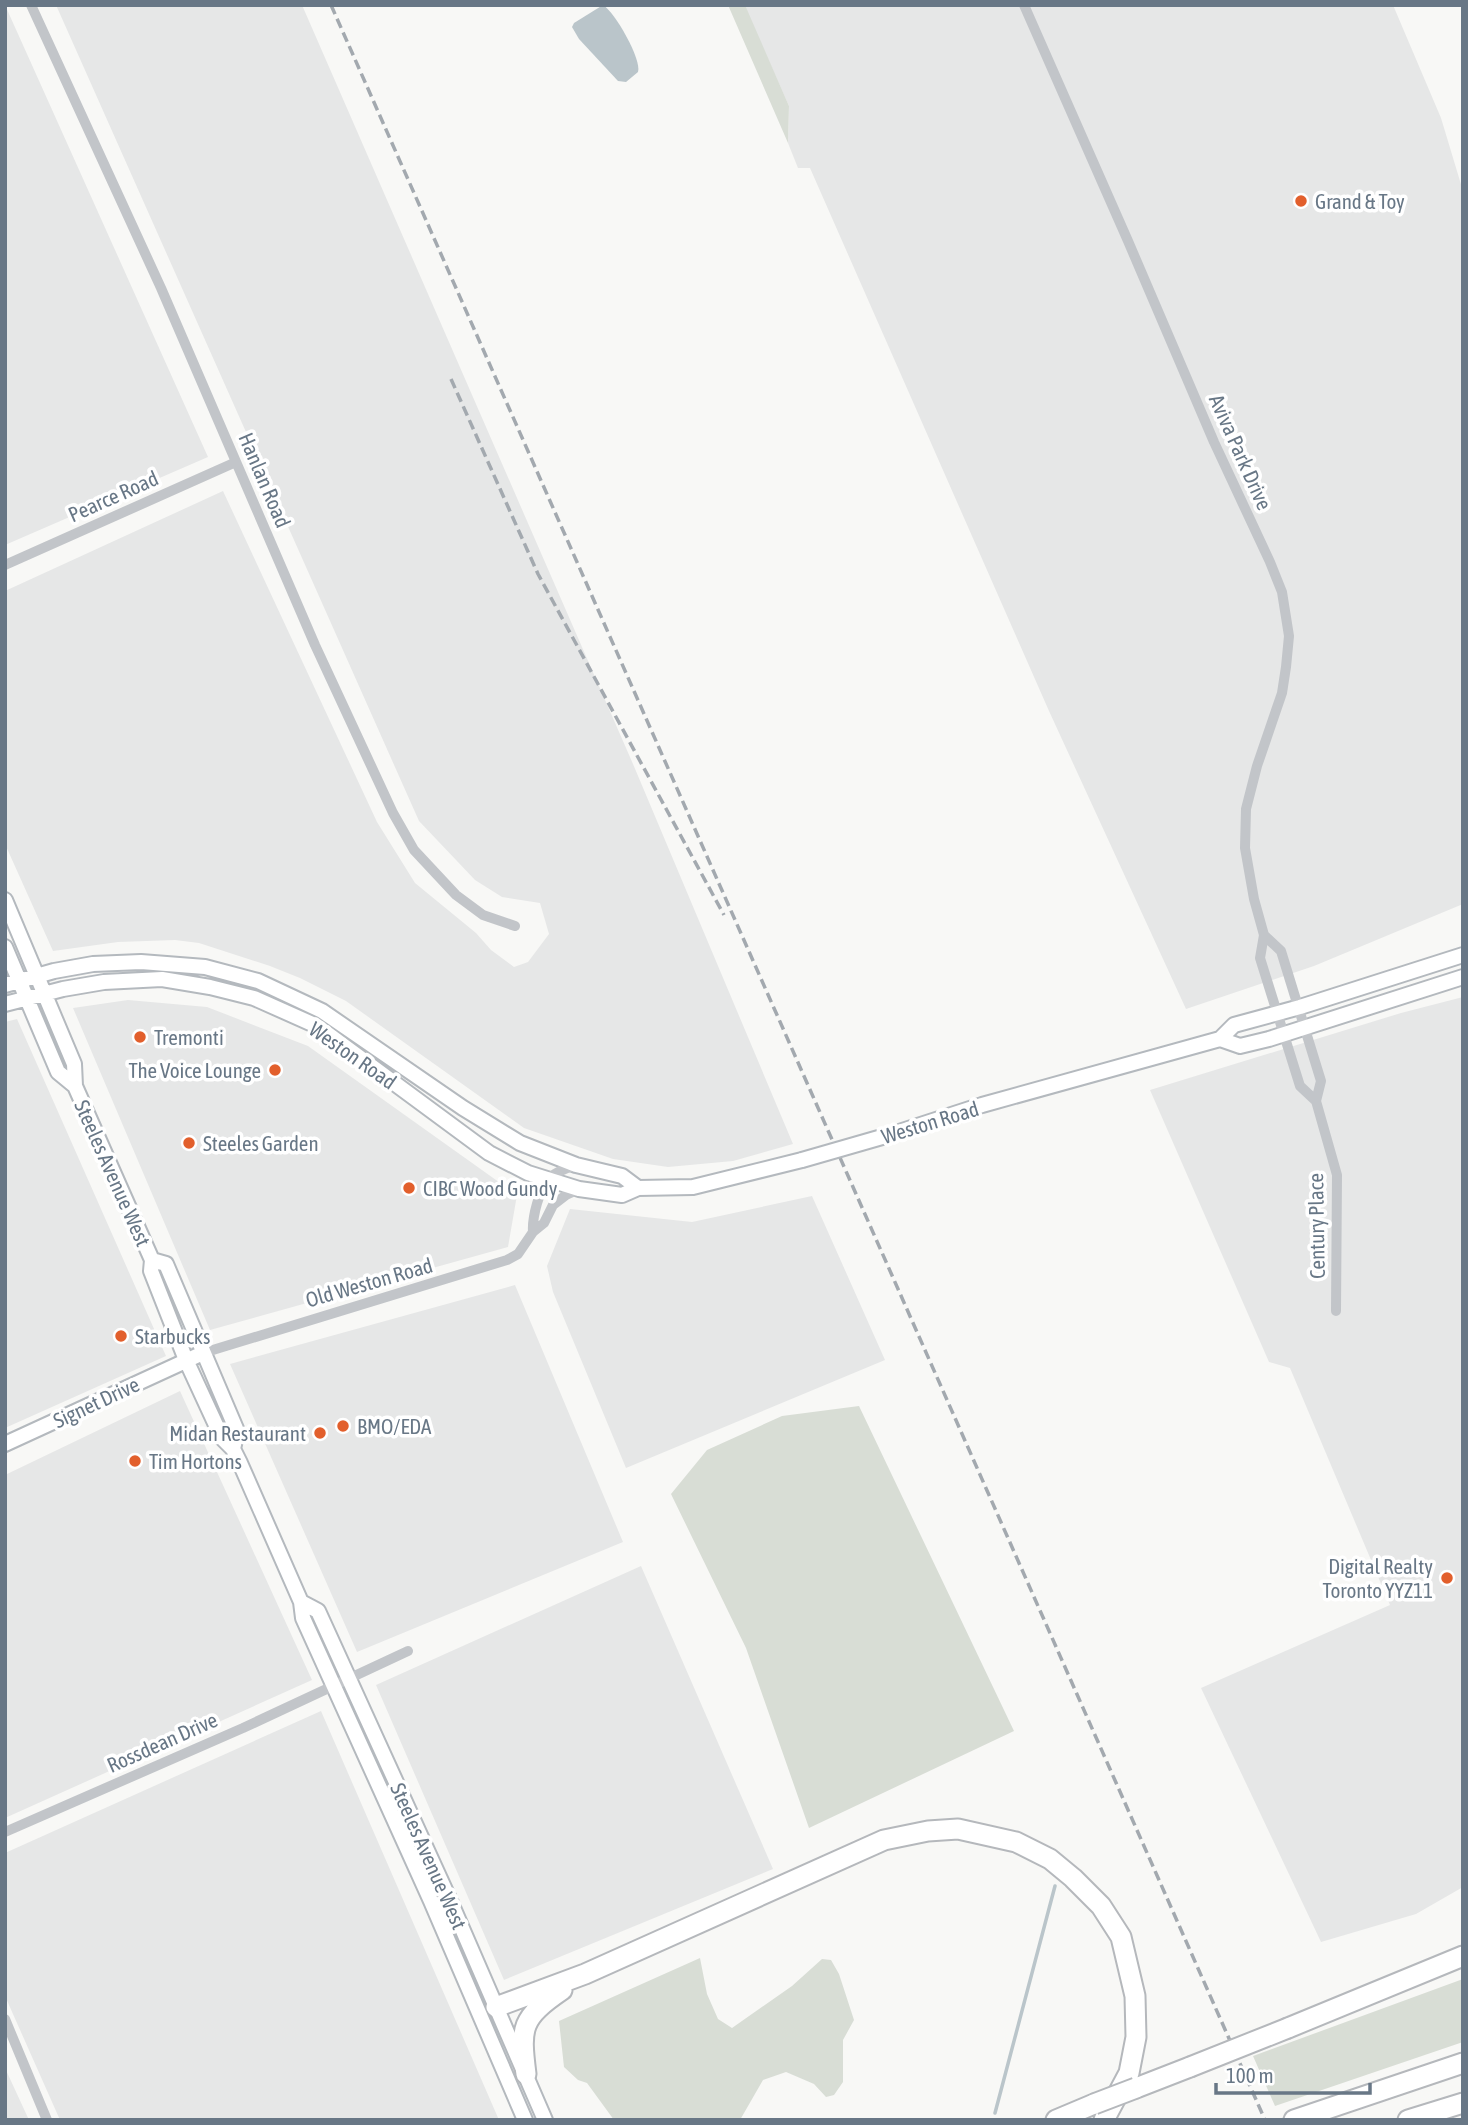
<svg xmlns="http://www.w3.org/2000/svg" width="1468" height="2125" font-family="'Asap Condensed',sans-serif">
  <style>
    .built { fill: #e6e7e7 }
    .green { fill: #d8ddd5 }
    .water { fill: #bac5ca }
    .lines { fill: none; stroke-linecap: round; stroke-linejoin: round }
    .stream { stroke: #bac5ca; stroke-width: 3.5 }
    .secondary-casing { stroke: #b4b9be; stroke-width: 18 }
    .highway-casing { stroke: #b5b8bc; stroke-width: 23 }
    .street { stroke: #c2c5c9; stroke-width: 10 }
    .secondary { stroke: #fff; stroke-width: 14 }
    .highway { stroke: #fff; stroke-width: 19 }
    .rail { stroke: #a3a9af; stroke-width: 3.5; stroke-dasharray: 10 5; stroke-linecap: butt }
    .secondary-bridge-casing { stroke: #b4b9be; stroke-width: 18; stroke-linecap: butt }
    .highway-bridge-casing { stroke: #b5b8bc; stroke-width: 23; stroke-linecap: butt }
    .secondary-bridge { stroke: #fff; stroke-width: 14 }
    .highway-bridge { stroke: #fff; stroke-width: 19 }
    .poi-dot { fill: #e25f2c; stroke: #fff; stroke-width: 2.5 }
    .labels { text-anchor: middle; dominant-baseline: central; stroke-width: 7; stroke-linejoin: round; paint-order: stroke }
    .poi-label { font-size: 21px; fill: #687786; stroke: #fff; text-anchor: start }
    .street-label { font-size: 21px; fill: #687786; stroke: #fff }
  </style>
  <rect width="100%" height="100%" fill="#f8f8f6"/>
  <path class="built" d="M5,5L208,457L5,545Z
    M56,5H302L633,764L793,1144L733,1161L668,1167L613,1159L524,1128L346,1001L300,978L270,966L199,943L175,940L118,942L53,951L5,844V591L223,491L377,822L415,883L476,933L491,950L514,967L528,962L549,934L540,903L502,897L475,880L419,821Z
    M744,5H1393L1441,118L1463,191V904L1314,966L1186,1009L1049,711L810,168H798L788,143L789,106Z
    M1463,997V1887L1416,1914L1321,1942L1201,1688L1390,1605L1290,1368L1269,1362L1150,1090L1401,1013Z
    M128,1000L207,1007L308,1046L517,1195L508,1247L210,1330L73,1008Z
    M17,1019L166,1356L5,1428V1022Z
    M812,1196L885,1360L626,1468L553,1292L547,1266L570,1209L692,1222Z
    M515,1285L623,1542L357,1652L230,1364Z
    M180,1391L312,1680L5,1818V1475Z
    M641,1566L773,1869L504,1980L376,1685Z
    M321,1711L499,2120H60L5,1996V1853Z
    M5,2068L29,2120H5Z"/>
  <path class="green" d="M728,5H745L789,106L788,143Z
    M859,1406L1014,1731L809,1828L746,1648L671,1494L707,1450L782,1416Z
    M700,1958L707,1994L718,2019L732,2028L792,1986L822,1959L831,1960L839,1974L854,2020L843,2040V2082L834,2095L826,2097L814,2084L786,2072L763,2080L740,2120H614L587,2083L578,2080L564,2067L559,2021Z
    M1463,1979V2042L1275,2106L1253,2056Z"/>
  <path class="water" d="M603,5C615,12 642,60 638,72L626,82L618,81L579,39L572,27L574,23Z"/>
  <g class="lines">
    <path class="stream" d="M995,2113L1055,1886"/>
    <defs>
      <path id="secondary" d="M5,900L74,1064L75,1086L152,1260L151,1271L186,1360L222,1438L233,1449L240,1463L301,1602L303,1618L431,1901L525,2120
        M5,947L58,1072L75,1086
        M5,985L54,971L93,964L141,962L205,967L258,981L322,1011L463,1108L520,1143L576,1165L622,1176L638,1188
        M5,1004L63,989L104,982L162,979L210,987L254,998L317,1026L489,1153L528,1173L579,1189L622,1195L638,1188L693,1187L802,1160
        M1220,1039L1240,1046L1269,1039L1463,977
        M896,1133L982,1105L1220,1039L1234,1025L1300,1007L1463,955
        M152,1260L166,1264L237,1431L233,1449
        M5,1444L203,1353
        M301,1602L318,1611L451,1903L545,2120"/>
      <path id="highway" d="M496,2007L585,1974L884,1840L928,1831L958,1829L1016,1842L1050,1859L1073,1878L1101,1906L1121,1937L1135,1996L1136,2037L1129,2073L1104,2120
        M1288,2028L1463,1956
        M526,2074C520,2027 521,2018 562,1990
        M1136,2088L1190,2067
        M1056,2120L1094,2104
        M1294,2120L1463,2063
        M1408,2120L1463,2103"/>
    </defs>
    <use href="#secondary" class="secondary-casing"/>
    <use href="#highway" class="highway-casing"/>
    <path class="street" d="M31,5L161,288L315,645L393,813L414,850L456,895L483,915L515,926
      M1024,5L1128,241L1214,442L1270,562L1282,592L1289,636L1286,667L1282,693L1257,766L1246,809L1245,848L1254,899L1264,935L1260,958L1300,1086L1316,1101
      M5,565L236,462
      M1264,935L1281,951L1321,1081L1316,1101L1337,1175L1336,1311
      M533,1232C532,1218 539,1188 550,1178C557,1171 567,1168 576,1165
      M203,1353L507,1260L518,1254L533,1232L544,1223L553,1205L566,1195L579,1189
      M5,1832L243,1728L408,1651
      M5,2019L47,2120"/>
    <use href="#secondary" class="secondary"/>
    <use href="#highway" class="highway"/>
    <path class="rail" d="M331,5L1265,2120
      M451,379L538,574L724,915"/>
    <defs>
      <path id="secondary-bridge" d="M802,1160L896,1133"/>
      <path id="highway-bridge" d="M1190,2067L1288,2028
        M1094,2104L1136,2088"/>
    </defs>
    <use href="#secondary-bridge" class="secondary-bridge-casing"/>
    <use href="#highway-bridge" class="highway-bridge-casing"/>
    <use href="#secondary-bridge" class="secondary-bridge"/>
    <use href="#highway-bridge" class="highway-bridge"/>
  </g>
  <g class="poi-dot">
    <circle cx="1301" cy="201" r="7"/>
    <circle cx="140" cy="1037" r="7"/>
    <circle cx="275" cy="1070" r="7"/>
    <circle cx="189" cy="1143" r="7"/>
    <circle cx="409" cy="1188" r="7"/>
    <circle cx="121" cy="1336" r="7"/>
    <circle cx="343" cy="1426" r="7"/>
    <circle cx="320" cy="1433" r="7"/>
    <circle cx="135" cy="1461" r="7"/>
    <circle cx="1447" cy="1578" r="7"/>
  </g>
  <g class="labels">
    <g class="poi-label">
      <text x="1315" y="201">Grand &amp; Toy</text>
      <text x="154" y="1037">Tremonti</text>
      <text x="261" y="1070" text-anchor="end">The Voice Lounge</text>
      <text x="203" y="1143">Steeles Garden</text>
      <text x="423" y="1188">CIBC Wood Gundy</text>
      <text x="135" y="1336">Starbucks</text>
      <text x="357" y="1426">BMO/EDA</text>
      <text x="306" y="1433" text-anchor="end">Midan Restaurant</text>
      <text x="149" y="1461">Tim Hortons</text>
      <text x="1433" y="1566" text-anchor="end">Digital Realty<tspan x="1433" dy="24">Toronto YYZ11</tspan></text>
    </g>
    <g class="street-label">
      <text transform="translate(1241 452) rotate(66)">Aviva Park Drive</text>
      <text transform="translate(265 480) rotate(67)">Hanlan Road</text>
      <text transform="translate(113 496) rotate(-24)">Pearce Road</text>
      <text transform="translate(353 1055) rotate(35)">Weston Road</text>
      <text transform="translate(930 1122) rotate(-17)">Weston Road</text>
      <text transform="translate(113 1173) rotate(66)">Steeles Avenue West</text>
      <text transform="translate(1316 1226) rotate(-91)">Century Place</text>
      <text transform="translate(369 1282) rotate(-16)">Old Weston Road</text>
      <text transform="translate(96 1402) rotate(-25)">Signet Drive</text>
      <text transform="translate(162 1742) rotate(-24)">Rossdean Drive</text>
      <text transform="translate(429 1856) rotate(66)">Steeles Avenue West</text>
    </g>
  </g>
  <rect width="1468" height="2125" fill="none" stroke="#687786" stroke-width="14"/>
  <path d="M1216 2083v10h154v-10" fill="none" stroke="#687786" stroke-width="3.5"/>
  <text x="1226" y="2083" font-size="21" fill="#687786" stroke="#ffffff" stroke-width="5" paint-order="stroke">100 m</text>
</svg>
